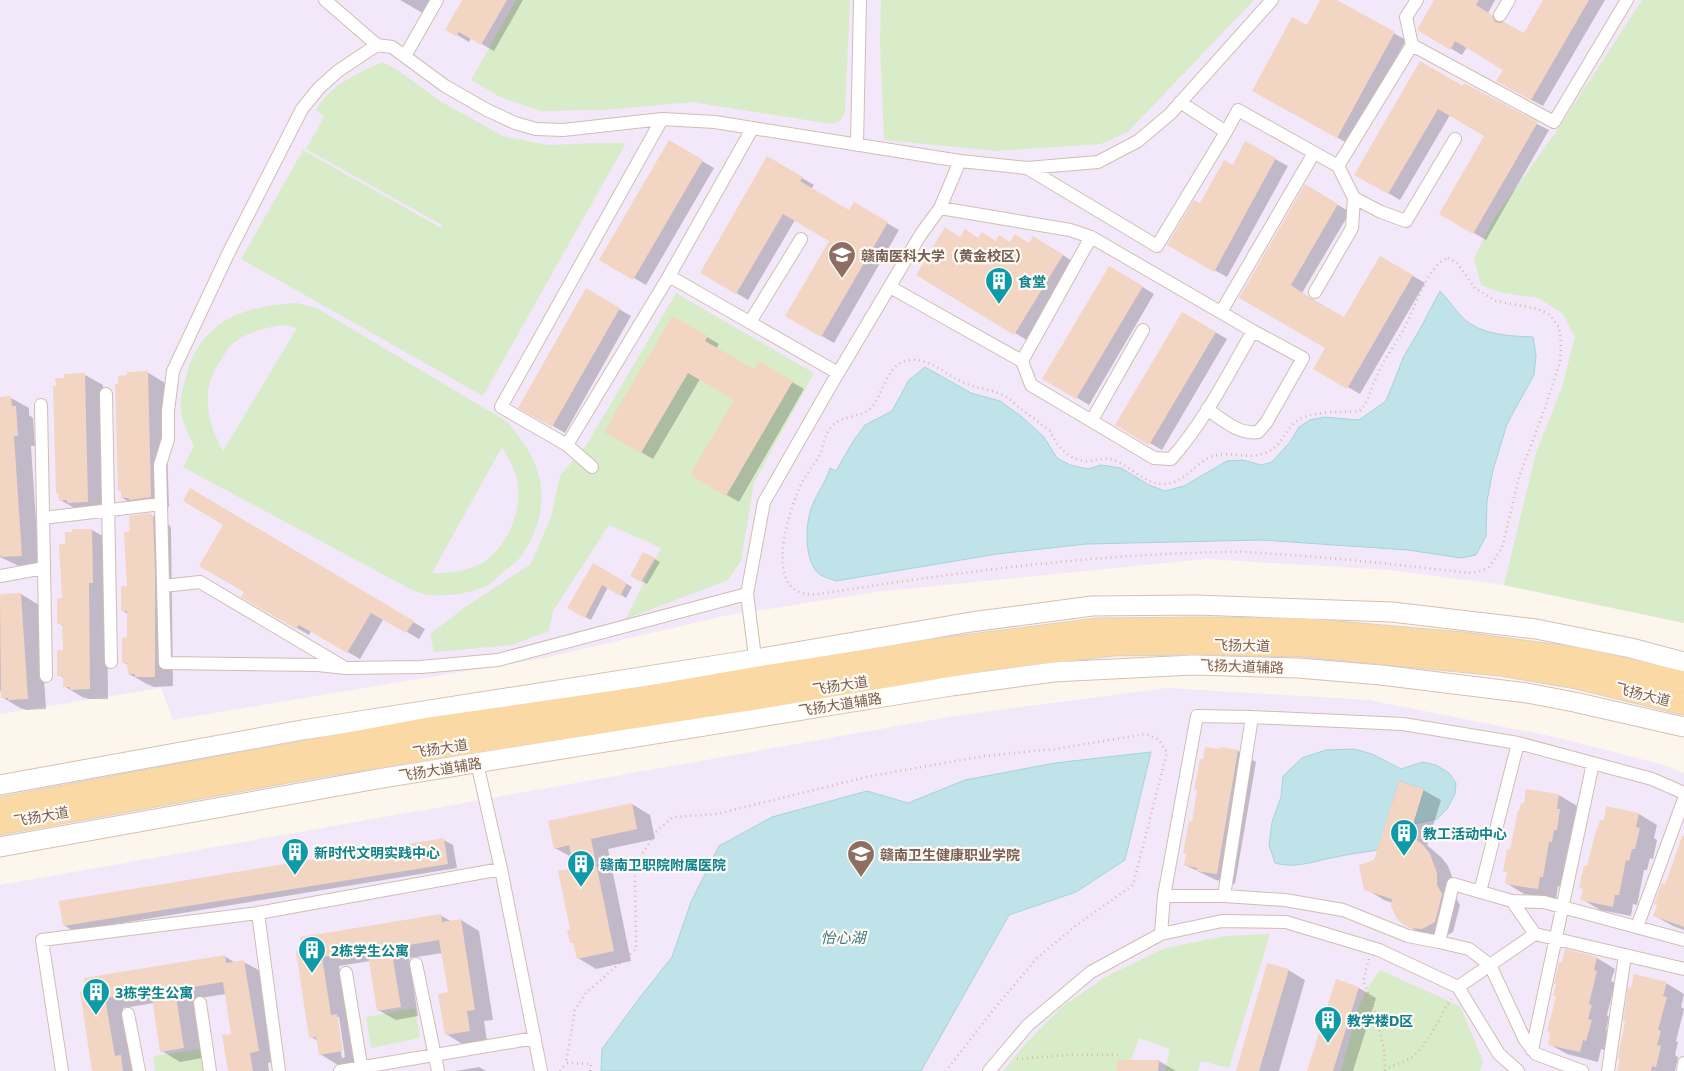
<svg xmlns="http://www.w3.org/2000/svg" width="1684" height="1071" font-family="Commissioner,'Noto Sans SC',sans-serif">
  <style>
    .education { fill: #f3e8fa }
    .green { fill: #d8ecc9; fill-rule: evenodd }
    .water { fill: #bfe3e8; stroke: #a5d3da }
    .shadow { fill: #0003; fill-rule: evenodd }
    .building { fill: #f3d5c3 }
    .lines { fill: none; stroke-linecap: round; stroke-linejoin: round }
    .street-casing { stroke: #d1beb0; stroke-width: 14 }
    .secondary-casing { stroke: #d6c0b0; stroke-width: 21 }
    .primary-casing { stroke: #dad1cd; stroke-width: 23 }
    .path { stroke: #d9b8a5; stroke-width: 2.5; stroke-dasharray: 1 4; stroke-linecap: butt }
    .street { stroke: #fff; stroke-width: 12 }
    .secondary { stroke: #fff; stroke-width: 19 }
    .primary { stroke: #fbd9a5; stroke-width: 21 }
    .labels { text-anchor: middle; dominant-baseline: central; stroke-width: 4.5; stroke-linejoin: round; paint-order: stroke }
    .education-label { font-size: 14px; font-weight: bold; fill: #785e54; stroke: #fffaf3; text-anchor: start }
    .culture-label { font-size: 14px; font-weight: bold; fill: #0d838f; stroke: #fffaf3; text-anchor: start }
    .street-label { font-size: 14px; fill: #7a5c4d; stroke: #fffaf3 }
    .water-label { font-size: 15px; font-style: italic; fill: #437c86; stroke: #fffaf3 }
  </style>
  <rect width="100%" height="100%" fill="#fdf6ec"/>
  <path class="education" d="M0,0H1684V623L1503,585L1389,570L1206,559L875,592L724,616L545,658L173,720L161,688L0,714Z
    M1167,688L1369,700L1560,738L1664,765L1684,773V1071H0V885L954,716Z"/>
  <path class="green" d="M516,0H850L845,112L840,121L831,124L692,102L604,110L540,111L500,97L471,80Z
    M881,0H1254L1128,132L1101,144L996,151L884,140L880,42Z
    M1642,0H1684V623L1504,585L1536,453L1562,387L1575,337L1562,313L1538,298L1498,292L1481,285L1474,258L1495,217L1558,129Z
    M382,62L399,71L440,101L503,136L548,145L596,143H626L483,396L241,259L303,150L441,228L442,225L306,149L324,117L316,110C330,85 356,74 382,62Z
    M676,293L814,373L754,483L741,561L728,580L626,619L661,548L609,525L553,611L549,631L512,645L434,652L430,634L464,608L531,564L551,517L560,476L587,444Z
    M297,303L317,308L506,421C522,438 535,457 540,480C546,507 536,537 519,559C514,564 507,569 501,574C497,578 492,583 486,586C472,593 446,597 430,595C424,595 418,592 412,590L183,467L194,446C189,435 182,423 181,410C179,399 184,384 187,373C203,318 246,306 297,303ZM282,325L297,328L223,451C206,420 200,390 221,360C225,354 229,345 235,342C249,332 265,328 282,325ZM502,447C507,456 513,466 516,475C524,504 511,540 488,559C473,571 450,573 432,573Z
    M1270,934L1229,1068L1201,1061L1198,1071H1165L1170,1049L1139,1038L1127,1071H1003L1026,1043L1063,1006L1107,976L1165,948L1225,936Z
    M1380,970L1460,1006L1483,1061L1480,1071H1341L1359,1005L1370,984Z
    M415,1008L420,1038L371,1048L366,1017Z
    M202,1049L206,1071H155L153,1056Z"/>
  <path class="water" d="M1440,291C1448,299 1455,310 1463,318C1481,335 1510,336 1533,337L1536,355L1534,375L1507,424L1493,470L1487,501L1486,536L1476,555L1461,558L1408,550L1261,540L1086,544L997,554L836,581C831,579 822,577 818,573C804,559 805,524 812,506C817,493 826,482 830,468L836,471L852,443L865,425L892,411L909,380L925,367L971,393L1000,401L1022,417L1044,437L1057,458L1070,465L1088,469L1101,465L1121,468L1149,485L1165,491L1184,486L1227,461L1243,460L1261,465L1272,462L1290,442L1299,427L1310,420L1324,417L1359,420L1386,401L1404,356L1420,329Z
    M1354,749L1372,754L1401,769L1423,762L1436,765L1449,773L1456,783L1455,794L1447,809L1437,819L1413,824L1424,789L1399,781L1378,850C1364,852 1350,854 1336,857C1314,861 1296,869 1275,863L1269,845L1272,822L1281,797L1283,776L1302,758L1326,750Z
    M1151,752L1125,860L1076,892L1009,915L921,1071H601L602,1049L638,1000L672,957L691,902L719,846L772,817L867,791L908,803L965,780L1055,763Z"/>
  <path class="shadow" d="M400,0H434L426,15Z
    M464,0H523L494,51L471,38L469,42L447,29Z
    M1322,0H1334L1406,40L1349,144L1265,98Z
    M1436,0H1495L1488,13L1525,35L1545,0H1605L1543,106L1509,88L1504,69L1467,47L1462,55L1419,30Z
    M1463,87L1549,130L1486,240L1441,214L1486,136L1450,115L1400,200L1356,174Z
    M669,142L714,168L646,285L601,259Z
    M1246,143L1288,166L1227,277L1169,245L1233,166Z
    M768,158L814,185L811,189L850,211L854,204L899,230L834,343L787,316L831,240L795,220L748,300L701,272Z
    M1306,186L1350,212L1302,293L1344,318L1380,257L1425,283L1360,394L1315,368L1327,348L1240,297Z
    M961,238L1030,244L1052,248L1080,266L1033,344L1015,333Z
    M1110,267L1154,294L1089,405L1044,378Z
    M586,290L631,316L565,433L520,407Z
    M1183,313L1227,339L1162,450L1117,424Z
    M673,317L719,344L716,349L755,371L759,363L804,389L739,502L692,475L736,400L700,379L653,459L606,432Z
    M147,372L165,383L169,507L148,509L140,508L122,498V492L119,490Z
    M85,375L103,385L106,512L78,510L60,500L66,379Z
    M0,398H11L29,408V415L33,418L35,446H31L39,566L21,567L0,557Z
    M191,490L425,629L419,639L384,618L360,659L311,631L309,635L243,597L246,592L225,524Z
    M151,515L169,525L171,528L173,686L154,687L147,684L129,674V666L123,662L129,639L128,614L123,611L128,587L131,517Z
    M92,530L110,540L107,593L108,699H89L82,697L64,686V678L59,675L64,651V626L58,623L63,600L66,545Z
    M644,553L660,562L647,584L632,576Z
    M593,564L632,587L626,598L608,587L591,620L568,608Z
    M21,594L39,605L46,709L27,710L20,708L2,697L0,689V598Z
    M1221,748L1238,751L1256,762L1235,884L1216,880L1185,865L1193,823Z
    M1423,790L1441,800L1427,845L1442,858L1448,866L1455,884V896L1460,905L1453,932L1441,939L1421,934L1403,923L1393,903L1384,900L1366,889L1375,861Z
    M1559,795L1577,806L1570,852H1567L1561,887L1558,886L1556,899L1524,894L1506,883L1508,873L1505,871L1511,851Z
    M632,804L650,815L655,839L608,849L631,961L596,969L578,958L575,944L571,942L575,869L573,858L555,848Z
    M1639,814L1657,825L1654,838L1657,840L1653,859L1650,858L1647,870H1644L1637,905L1633,904L1631,916L1600,910L1582,899L1588,868Z
    M444,840L453,845L457,868L73,931L64,925Z
    M1684,841V930L1673,926L1655,916Z
    M440,915L452,922L461,920L479,931L493,1020L484,1021L487,1041L464,1045L446,1034L449,993L443,953L409,958L418,1016L396,1020L378,1010L370,961L339,966L348,1022L360,1061L338,1065L320,1054L318,1041L311,1037L297,952ZM336,1017H339L345,1057L342,1058Z
    M224,956L236,963L244,962L262,972L276,1061L268,1063L269,1071H229L233,1035L226,994L193,999L202,1058L180,1062L162,1051L154,1003L123,1008L132,1063L139,1071H93L81,993Z
    M1597,958L1615,969L1611,981L1615,983L1607,1015L1609,1017L1606,1030L1609,1032L1604,1050L1601,1049L1598,1062L1567,1054L1549,1044Z
    M1288,970L1305,980L1279,1071H1237Z
    M1336,981L1359,988L1376,998L1353,1071H1308Z
    M1666,983L1684,994L1681,1007L1684,1009L1676,1041L1678,1042L1675,1055L1678,1057L1675,1071H1621Z
    M1140,1061H1159L1176,1071H1137Z
    M479,1067L486,1071H456Z"/>
  <path class="building" d="M462,0H507L481,45L459,32L456,36L445,30Z
    M1320,0H1337L1395,32L1337,138L1252,91L1292,17L1307,25Z
    M1434,0H1479L1476,5L1492,15L1495,22L1500,23L1504,22L1524,33L1543,0H1589L1531,100L1496,81L1503,70L1455,41L1450,50L1417,30Z
    M1420,61L1463,86L1464,83L1538,122L1473,234L1439,214L1484,136L1438,109L1388,194L1354,175Z
    M669,140L703,160L633,280L599,260Z
    M1245,141L1276,158L1214,272L1167,245L1194,200L1200,203L1224,160L1233,165Z
    M767,156L803,177L800,181L849,210L854,202L888,222L821,337L785,316L829,241L783,214L736,294L700,273Z
    M1305,184L1338,204L1291,285L1311,299L1344,317L1380,256L1413,275L1347,389L1313,369L1325,348L1239,298Z
    M945,227L960,237L965,229L978,238L982,232L996,241L999,235L1010,242L1015,234L1029,243L1033,236L1063,255L1014,335L916,275Z
    M1109,266L1143,286L1076,399L1042,379Z
    M586,288L620,308L552,427L518,408Z
    M1182,312L1216,332L1149,445L1115,425Z
    M672,316L708,336L705,341L754,369L759,361L793,381L726,496L690,475L734,400L688,373L641,453L604,432Z
    M148,371L151,497L129,500V498H121V491H118L115,384H118V376L127,375V372Z
    M85,373L88,502L67,503V500L59,501L58,493H56L53,386H56L55,378H64V374Z
    M11,396L12,406H16L18,436H14L22,556L1,557L0,554V397Z
    M190,488L414,621L406,633L371,613L347,653L299,625L296,629L241,597L244,592L199,566L223,525L183,501Z
    M151,513V516H153L155,571V677H135V674H128L127,663H122V638L127,637V611H121V586H127L124,532L130,531L129,516Z
    M72,529H92L93,583H89L90,689L70,690V687H63V676H57V650H63L62,624H57V599L62,598L59,544H65V532H72Z
    M643,552L655,558L641,582L630,576Z
    M593,563L627,583L620,596L602,585L585,618L567,608Z
    M21,593L28,699L8,700V698H1L0,597L1,594Z
    M1205,747L1219,749L1220,747L1238,750L1217,874L1196,871L1197,868L1184,865L1186,854L1183,853L1189,821L1192,822L1197,790H1194L1200,759H1203Z
    M1399,781L1424,789L1410,834L1424,846L1430,854L1437,873V885L1442,894L1435,922L1422,929L1410,928L1402,924L1397,919L1391,906L1392,899L1364,890L1359,865L1374,860Z
    M1526,789L1559,794L1557,809H1560L1557,830H1554L1552,842H1549L1543,877H1540L1538,889L1505,884L1507,872H1503L1507,849L1510,850L1518,810H1519L1521,803H1524Z
    M632,803L637,829L591,839L614,951L577,959L573,942L570,943L567,930L570,929L558,871L574,868L569,845L554,849L548,821Z
    M1606,806L1639,813L1636,827L1640,828L1635,849H1632L1629,861L1626,860L1619,895H1615L1613,907L1580,900L1583,889L1579,888L1584,866H1587L1597,827H1598L1600,820H1604Z
    M1682,836H1684V927L1653,916L1657,905L1654,904L1662,883L1665,884L1670,871Z
    M444,838L448,864L63,926L59,901Z
    M441,914L442,922L461,919L475,1010L467,1011L470,1031L445,1035L438,994L448,992L439,940L391,948L401,1007L377,1011L367,949L322,957L331,1015L337,1014L343,1051L319,1055L316,1037L309,1038L296,951L302,950L300,937Z
    M1565,949L1597,957L1594,970L1597,971L1589,1004L1592,1005L1588,1019L1592,1020L1586,1041L1583,1040L1580,1052L1548,1045L1550,1033L1547,1032L1556,996H1553L1556,984H1554L1559,962H1562Z
    M225,955L226,963L244,960L259,1051L250,1053L253,1071H228L222,1035L231,1034L223,982L175,990L184,1048L160,1052L151,991L105,998L115,1056L121,1055L123,1071H92L80,992L86,991L84,978Z
    M1267,963L1289,969L1259,1071H1236Z
    M1634,974L1667,982L1663,996L1667,997L1658,1030L1661,1031L1657,1045L1661,1046L1656,1067L1652,1066L1651,1071H1617L1620,1059L1618,1058L1625,1022L1623,1021L1628,987L1631,988Z
    M1336,979L1359,987L1333,1071H1307Z
    M1117,1060H1159L1158,1071H1117Z"/>
  <g class="lines">
    <defs>
      <path id="street" d="M325,0L377,45
        M1500,15L1509,0
        M1412,45L1406,17L1417,0
        M405,56L437,0
        M1180,102L1226,132
        M857,145L860,0
        M1027,168L1157,246L1226,132L1238,110L1338,166L1412,45L1554,122L1627,0
        M1354,198L1381,212L1406,221L1455,139
        M669,276L838,373
        M890,287L1022,361L1031,385L1154,458L1171,459C1205,421 1228,374 1253,331L1091,237L1070,230L940,208
        M1315,292L1352,228L1354,198L1338,166
        M1221,312L1314,153
        M750,322L801,239
        M1022,361L1091,237
        M106,394L111,662
        M41,405L46,676
        M1207,409C1223,420 1239,435 1258,432L1266,423L1303,358L1253,331
        M1092,420L1143,330
        M567,445L669,276L752,129
        M592,467L567,445L501,407L662,119
        M43,518L161,504
        M0,576L44,568
        M163,586L200,582L342,666
        M747,594L764,502L831,385L921,234L940,208L960,161
        M756,665L747,594L498,660L421,667L346,668L318,665L165,663L160,465L168,439V411L173,371L228,254L302,109L319,88L338,71L377,45L392,47L445,86L487,110L515,123L536,129L563,130L662,119L715,122L960,161L1027,168L1098,162L1138,141L1170,114L1272,0
        M477,763L501,869
        M1480,892L1518,743
        M1164,896H1224L1285,900L1343,910L1408,936L1439,942L1469,949L1490,965L1535,934L1684,969
        M1224,896L1252,717
        M1512,901L1544,902L1684,940
        M258,913L279,1071
        M1637,927L1684,799
        M1161,934L1164,896L1197,716L1252,717L1403,724L1518,743L1652,779L1684,793
        M1439,942L1453,884L1512,901L1535,934
        M416,964L438,1071
        M346,973L362,1071
        M1458,987L1490,965L1525,1040L1536,1054L1582,1071
        M200,1003L210,1071
        M128,1014L139,1071
        M1532,1050L1593,763
        M62,1071L42,940L258,913L501,869L541,1071
        M340,1071L535,1038
        M989,1071L1028,1025L1091,972L1161,934L1222,921L1286,922L1379,950L1458,987L1499,1054L1518,1071
        M1608,1071L1625,955
        M1683,1071L1684,1063"/>
      <path id="secondary" d="M0,785L302,730L756,659L971,622L1092,606L1196,605L1392,612L1536,629L1631,648L1684,662
        M0,847L377,779L951,686L1053,672L1193,665L1298,668L1381,675L1527,693L1574,702L1684,727"/>
      <path id="primary" d="M0,808L423,729L637,698L758,677L923,651L1097,629L1196,628L1303,629L1463,643L1583,659L1684,682
        M0,824L316,767L761,698L994,659L1113,645L1194,644L1304,646L1500,665L1577,678L1684,704"/>
    </defs>
    <use href="#street" class="street-casing"/>
    <use href="#secondary" class="secondary-casing"/>
    <use href="#primary" class="primary-casing"/>
    <path class="path" d="M1448,258L1457,263L1475,288L1496,301L1538,309L1550,315L1559,327L1561,343L1560,362L1545,408L1519,477L1502,548L1489,567L1481,571L1469,573C1409,566 1349,559 1289,555C1269,554 1248,551 1228,552C1094,554 959,572 826,593C816,594 806,596 797,591C767,574 791,507 801,484C807,473 816,463 821,452C824,442 825,433 833,425C843,415 861,418 871,408C884,393 887,362 910,360C930,358 945,374 962,382C976,389 995,389 1008,398C1012,401 1016,405 1020,408C1030,416 1040,423 1050,431C1057,446 1068,460 1086,461C1094,461 1101,458 1109,459C1127,462 1144,485 1164,484C1184,484 1197,461 1213,456C1229,451 1245,459 1262,454C1282,449 1282,432 1297,421C1310,411 1344,412 1360,411C1371,397 1370,390 1377,376C1384,359 1395,345 1404,329C1414,310 1428,264 1448,258Z
      M1369,959L1363,981L1371,998L1377,1020L1384,1049L1385,1071
      M1017,1059L1069,1055H1122
      M560,1071L566,1063
      M590,1071L591,1064L566,1063L575,1010L586,993L636,949L635,875L643,853L656,832L673,817L717,814L866,777L984,756L1055,749L1146,734L1159,740L1167,752L1133,885L1074,927L1037,958L994,1009L946,1071
      M1385,1071C1393,1063 1406,1063 1413,1056C1430,1042 1439,1017 1451,999"/>
    <use href="#street" class="street"/>
    <use href="#secondary" class="secondary"/>
    <use href="#primary" class="primary"/>
  </g>
  <defs>
    <symbol id="university-pin" viewBox="-11 -11 22 30"><path d="M0 17L-7.5 6A9.5 9.5 0 1 1 7.5 6Z" fill="#8d6e63" stroke="#fffaf3"/><path d="M0-5L7-2L0 1L-7-2ZM-4 1L0 2.5L4 1V4Q0 6-4 4Z" fill="#fff"/></symbol>
    <symbol id="building-pin" viewBox="-11 -11 22 30"><path d="M0 17L-7.5 6A9.5 9.5 0 1 1 7.5 6Z" fill="#0f9aa8" stroke="#fffaf3"/><path d="M-4-6H4V6H1V3H-1V6H-4ZM-2.5-4.3h1.7v1.8h-1.7ZM.8-4.3h1.7v1.8H.8ZM-2.5-1h1.7V.8h-1.7ZM.8-1h1.7V.8H.8Z" fill="#fff"/></symbol>
  </defs>
  <g fill-rule="evenodd">
    <use href="#university-pin" x="826" y="239" width="32" height="43"/>
    <use href="#building-pin" x="983" y="265" width="32" height="43"/>
    <use href="#building-pin" x="1388" y="817" width="32" height="43"/>
    <use href="#building-pin" x="279" y="836" width="32" height="43"/>
    <use href="#university-pin" x="845" y="838" width="32" height="43"/>
    <use href="#building-pin" x="565" y="848" width="32" height="43"/>
    <use href="#building-pin" x="296" y="934" width="32" height="43"/>
    <use href="#building-pin" x="80" y="976" width="32" height="43"/>
    <use href="#building-pin" x="1312" y="1004" width="32" height="43"/>
  </g>
  <g class="labels">
    <g class="education-label">
      <text x="861" y="255">赣南医科大学（黄金校区）</text>
      <text x="880" y="854">赣南卫生健康职业学院</text>
    </g>
    <g class="culture-label">
      <text x="1018" y="281">食堂</text>
      <text x="1423" y="833">教工活动中心</text>
      <text x="314" y="852">新时代文明实践中心</text>
      <text x="600" y="864">赣南卫职院附属医院</text>
      <text x="331" y="950">2栋学生公寓</text>
      <text x="115" y="992">3栋学生公寓</text>
      <text x="1347" y="1020">教学楼D区</text>
    </g>
    <g class="street-label">
      <text transform="translate(1242 645) rotate(1)">飞扬大道</text>
      <text transform="translate(1242 666) rotate(2)">飞扬大道辅路</text>
      <text transform="translate(840 685) rotate(-9)">飞扬大道</text>
      <text transform="translate(1643 694) rotate(14)">飞扬大道</text>
      <text transform="translate(840 704) rotate(-9)">飞扬大道辅路</text>
      <text transform="translate(440 748) rotate(-9)">飞扬大道</text>
      <text transform="translate(440 769) rotate(-9)">飞扬大道辅路</text>
      <text transform="translate(41 816) rotate(-10)">飞扬大道</text>
    </g>
    <g class="water-label">
      <text x="843" y="937">怡心湖</text>
    </g>
  </g>
</svg>
